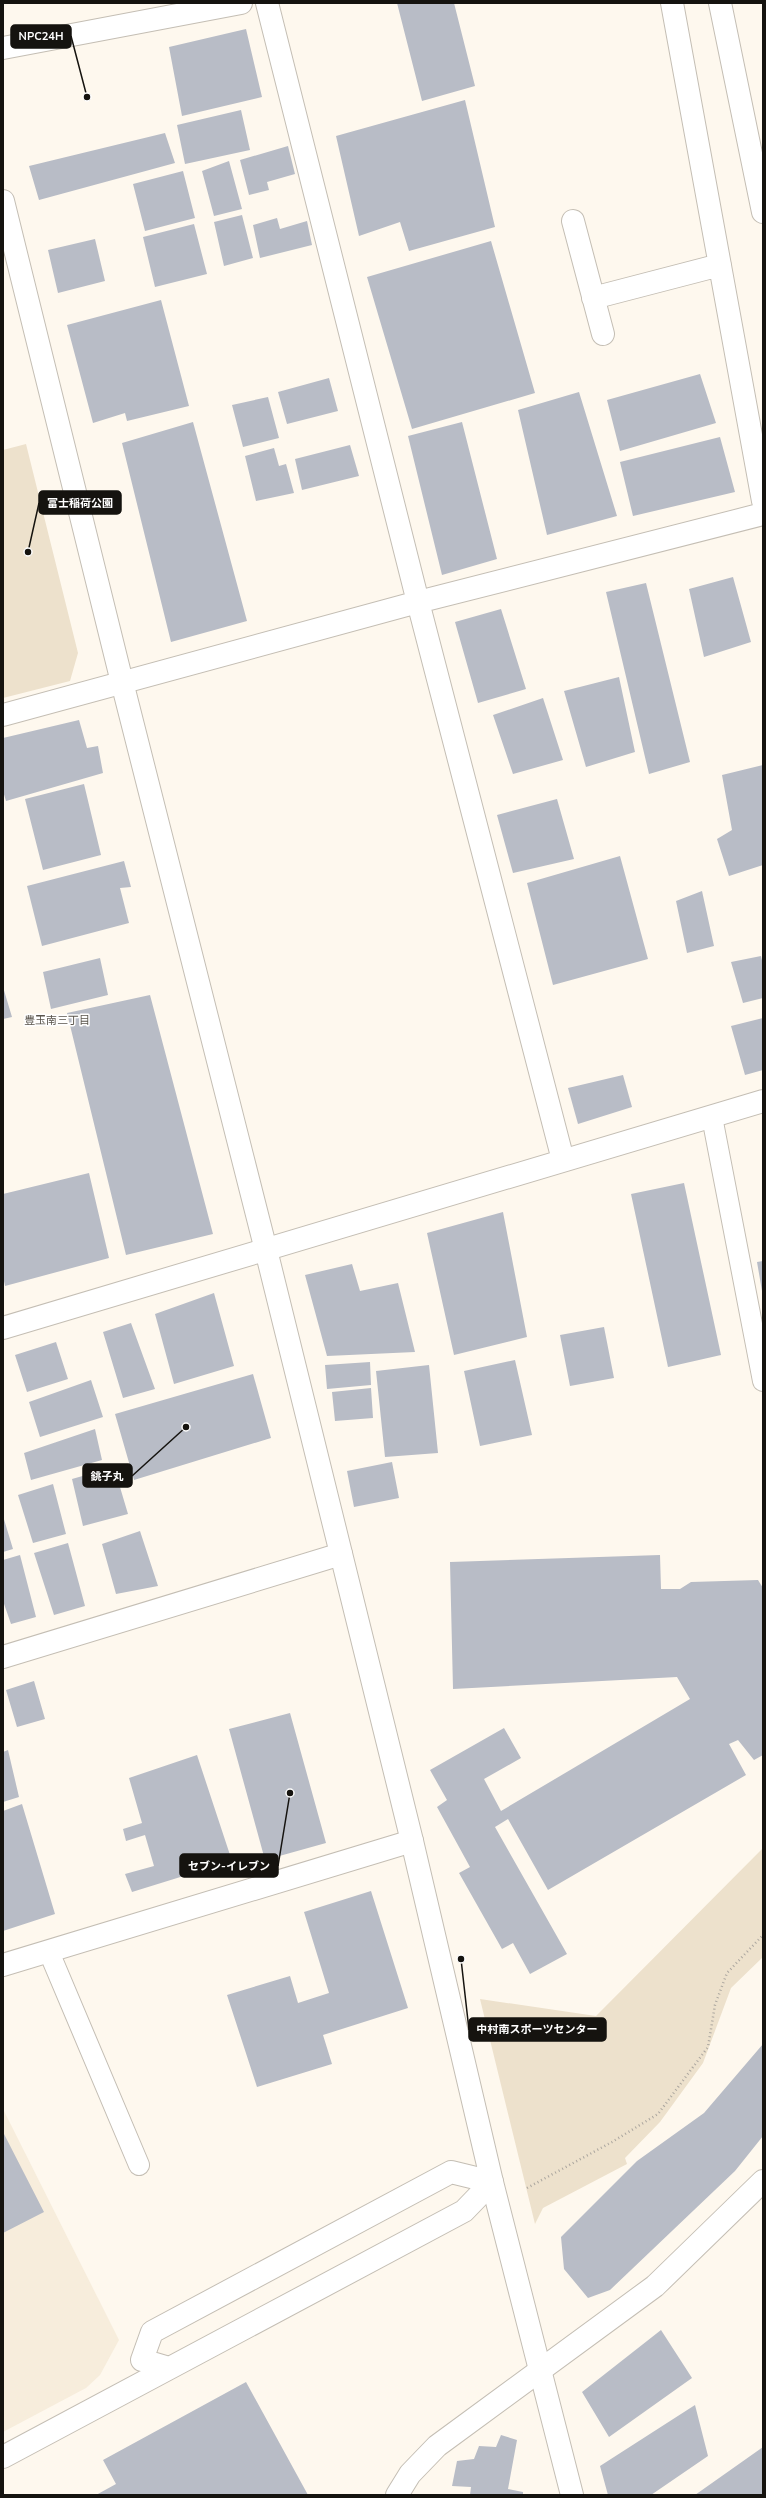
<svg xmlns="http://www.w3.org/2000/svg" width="766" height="2498" font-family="Mulish,'Noto Sans JP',sans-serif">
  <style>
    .built { fill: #f7eddc }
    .green { fill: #ede1cc }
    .building { fill: #b8bcc6 }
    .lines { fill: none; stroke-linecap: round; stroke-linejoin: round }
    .service-casing { stroke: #c4beb4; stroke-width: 22 }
    .minor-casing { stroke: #c4beb4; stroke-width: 24 }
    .tertiary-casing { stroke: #c4beb4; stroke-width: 24 }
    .path { stroke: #aba69f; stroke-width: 2.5; stroke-dasharray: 1 3; stroke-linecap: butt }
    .service { stroke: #fff; stroke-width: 20 }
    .minor { stroke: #fff; stroke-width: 22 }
    .tertiary { stroke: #fff; stroke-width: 22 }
    .labels { text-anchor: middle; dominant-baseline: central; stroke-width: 3; stroke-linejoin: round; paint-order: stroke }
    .neighbourhood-label { font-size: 11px; fill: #5a554d; stroke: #fff }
    .leader { fill: none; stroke: #15130f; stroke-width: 1.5 }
    .callout-dot { fill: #15130f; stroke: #fff; stroke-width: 1.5 }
    .callout { fill: #15130f; stroke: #15130f; stroke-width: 1.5 }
    .callout-label { font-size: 11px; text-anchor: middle; font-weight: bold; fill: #fff }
  </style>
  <rect width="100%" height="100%" fill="#fef8ee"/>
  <path class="built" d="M3,2109L119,2340L100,2375L86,2388L3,2432Z"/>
  <path class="green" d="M26,444L78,653L70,681L3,698V450Z
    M763,1848V1957L731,1988L703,2063L660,2122L625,2158L627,2164L543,2208L535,2224L480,1999L596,2016Z"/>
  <path class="building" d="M397,3H454L475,86L422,101Z
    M246,29L262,97L182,116L169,47Z
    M465,100L495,227L409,251L400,222L359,236L336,136Z
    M241,110L250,150L185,164L177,125Z
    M165,133L175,163L39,200L29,166Z
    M288,146L295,174L267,182L269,190L249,195L240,160Z
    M229,161L242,209L214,216L202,171Z
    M183,171L195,218L145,231L133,184Z
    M242,215L253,258L224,266L214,222Z
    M277,218L280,229L307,221L312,245L260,258L253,225Z
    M194,224L207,274L155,287L143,237Z
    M95,239L105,281L58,293L48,250Z
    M491,241L535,393L412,429L367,277Z
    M161,300L189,406L127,421L125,413L93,423L67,325Z
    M700,374L716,423L620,451L607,400Z
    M329,378L338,411L287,424L278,392Z
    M579,392L617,516L547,535L518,410Z
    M268,397L279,438L243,447L232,405Z
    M193,422L247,621L171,642L122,443Z
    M462,422L497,559L442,575L408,436Z
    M720,437L735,492L633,516L620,462Z
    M350,445L359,476L302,490L295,459Z
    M274,448L279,466L286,464L294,493L256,501L245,456Z
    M733,577L751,642L704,657L689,589Z
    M646,583L690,762L649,774L606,592Z
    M501,609L526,689L478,703L455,622Z
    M619,677L635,752L586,767L564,691Z
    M543,698L563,760L513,774L493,715Z
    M79,720L87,748L98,746L103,773L6,801L3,791V738Z
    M763,765V865L729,876L717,839L732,830L722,775Z
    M84,784L101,855L43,870L25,799Z
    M557,799L574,859L513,873L497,815Z
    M620,856L648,959L553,985L527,883Z
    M124,861L131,887L120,888L129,923L42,946L27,886Z
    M702,891L714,946L687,953L676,901Z
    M761,956L763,965V998L743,1003L731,962Z
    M100,958L108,995L51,1009L43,972Z
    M3,987L12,1017L3,1019Z
    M150,995L213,1234L126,1255L67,1013Z
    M763,1018V1070L745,1075L731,1026Z
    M623,1075L632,1107L578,1124L568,1088Z
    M89,1173L109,1258L5,1286L3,1276V1194Z
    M684,1183L721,1355L668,1367L631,1194Z
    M503,1212L527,1337L454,1355L427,1233Z
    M763,1261V1291H762L757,1262Z
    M352,1264L360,1291L398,1283L415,1352L327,1356L305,1275Z
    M214,1293L234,1366L174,1384L155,1314Z
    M131,1323L155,1389L123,1398L103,1332Z
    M604,1327L614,1378L570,1386L560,1335Z
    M56,1342L68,1379L27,1392L15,1355Z
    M515,1360L532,1435L480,1446L464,1371Z
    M370,1362L371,1385L327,1389L325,1365Z
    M429,1365L438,1453L385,1457L376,1371Z
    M253,1374L271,1438L134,1480L115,1414Z
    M91,1380L103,1417L40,1437L29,1402Z
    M371,1388L373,1418L335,1421L332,1392Z
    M95,1429L102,1460L31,1480L24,1453Z
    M392,1462L399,1498L354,1507L347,1471Z
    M114,1467L128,1514L83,1526L72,1479Z
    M53,1484L66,1534L33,1543L18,1495Z
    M3,1516L13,1549L3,1552Z
    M140,1531L158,1586L116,1594L102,1544Z
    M68,1543L85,1606L54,1615L34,1553Z
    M20,1555L36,1617L11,1624L3,1601V1560Z
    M660,1555L661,1589H680L691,1582L758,1580L763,1588V1755L754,1760L738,1740L729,1744L746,1775L548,1890L508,1819L495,1827L567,1954L530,1974L513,1943L502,1949L459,1873L470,1867L437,1807L447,1800L430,1770L504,1728L521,1758L484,1779L501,1811L690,1699L677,1677L453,1689L450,1562Z
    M34,1681L45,1719L17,1727L6,1690Z
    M290,1713L326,1843L265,1860L229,1729Z
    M8,1750L19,1797L3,1802V1752Z
    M197,1755L232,1861L132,1892L125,1874L154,1866L145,1835L126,1841L123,1829L142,1823L129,1778Z
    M22,1804L55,1914L3,1931V1811Z
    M371,1891L408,2008L323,2035L332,2064L257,2087L227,1995L290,1976L298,2003L329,1993L304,1912Z
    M763,2044V2136L735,2171L610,2290L588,2298L564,2269L561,2237L637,2161L704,2113Z
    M3,2132L44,2212L3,2233Z
    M661,2330L692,2378L609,2437L582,2392Z
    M246,2382L308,2495H96L116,2484L103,2460Z
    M695,2405L708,2456L651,2495H608L600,2466Z
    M501,2435L517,2440L508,2489L523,2492V2495H470L471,2487L452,2486L457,2461L474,2459L479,2446L496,2447Z
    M763,2447V2495H695Z"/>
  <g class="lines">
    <defs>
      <path id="service" d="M712,1117L763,1381
        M49,1952L139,2165"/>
      <path id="minor" d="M267,3L418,602L563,1160
        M672,3L763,501
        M720,3L763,212
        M3,48L241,3
        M573,221L603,334
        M593,298L720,265
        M3,715L418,602L763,514
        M3,1328L763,1101
        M3,1657L341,1554
        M3,1965L412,1841
        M169,2368L142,2360L152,2332L451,2172L492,2182
        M3,2457L464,2211L492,2182
        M397,2495L410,2474L437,2446L655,2286L763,2181"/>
      <path id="tertiary" d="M3,201L122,682L266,1250L412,1841L492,2182L572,2495"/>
    </defs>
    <use href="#service" class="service-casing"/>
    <use href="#minor" class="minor-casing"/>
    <use href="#tertiary" class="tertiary-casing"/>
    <path class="path" d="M527,2188L612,2142L658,2114L708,2047L715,2005L727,1973L763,1935"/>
    <use href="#service" class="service"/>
    <use href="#minor" class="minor"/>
    <use href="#tertiary" class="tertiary"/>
  </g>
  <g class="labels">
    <g class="neighbourhood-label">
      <text x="57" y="1020">豊玉南三丁目</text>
    </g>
  </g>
  <path class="leader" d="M87 97L71 36M28 552L39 503M186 1427L132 1476M290 1793L278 1866M461 1959L469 2030"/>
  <g class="callout-dot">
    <circle cx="87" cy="97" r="4"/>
    <circle cx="28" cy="552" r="4"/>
    <circle cx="186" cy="1427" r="4"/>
    <circle cx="290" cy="1793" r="4"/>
    <circle cx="461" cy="1959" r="4"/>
  </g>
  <g class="callout">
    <rect x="11" y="25" width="60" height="23" rx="4"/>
    <rect x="39" y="491" width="82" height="23" rx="4"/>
    <rect x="83" y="1464" width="49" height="23" rx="4"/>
    <rect x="180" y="1854" width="98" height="23" rx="4"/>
    <rect x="469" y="2018" width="137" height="23" rx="4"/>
  </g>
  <g class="callout-label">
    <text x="41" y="40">NPC24H</text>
    <text x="80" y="507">富士稲荷公園</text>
    <text x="107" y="1480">銚子丸</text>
    <text x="229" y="1870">セブン-イレブン</text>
    <text x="537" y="2033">中村南スポーツセンター</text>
  </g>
  <rect width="766" height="2498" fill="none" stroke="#15130f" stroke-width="8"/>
</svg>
